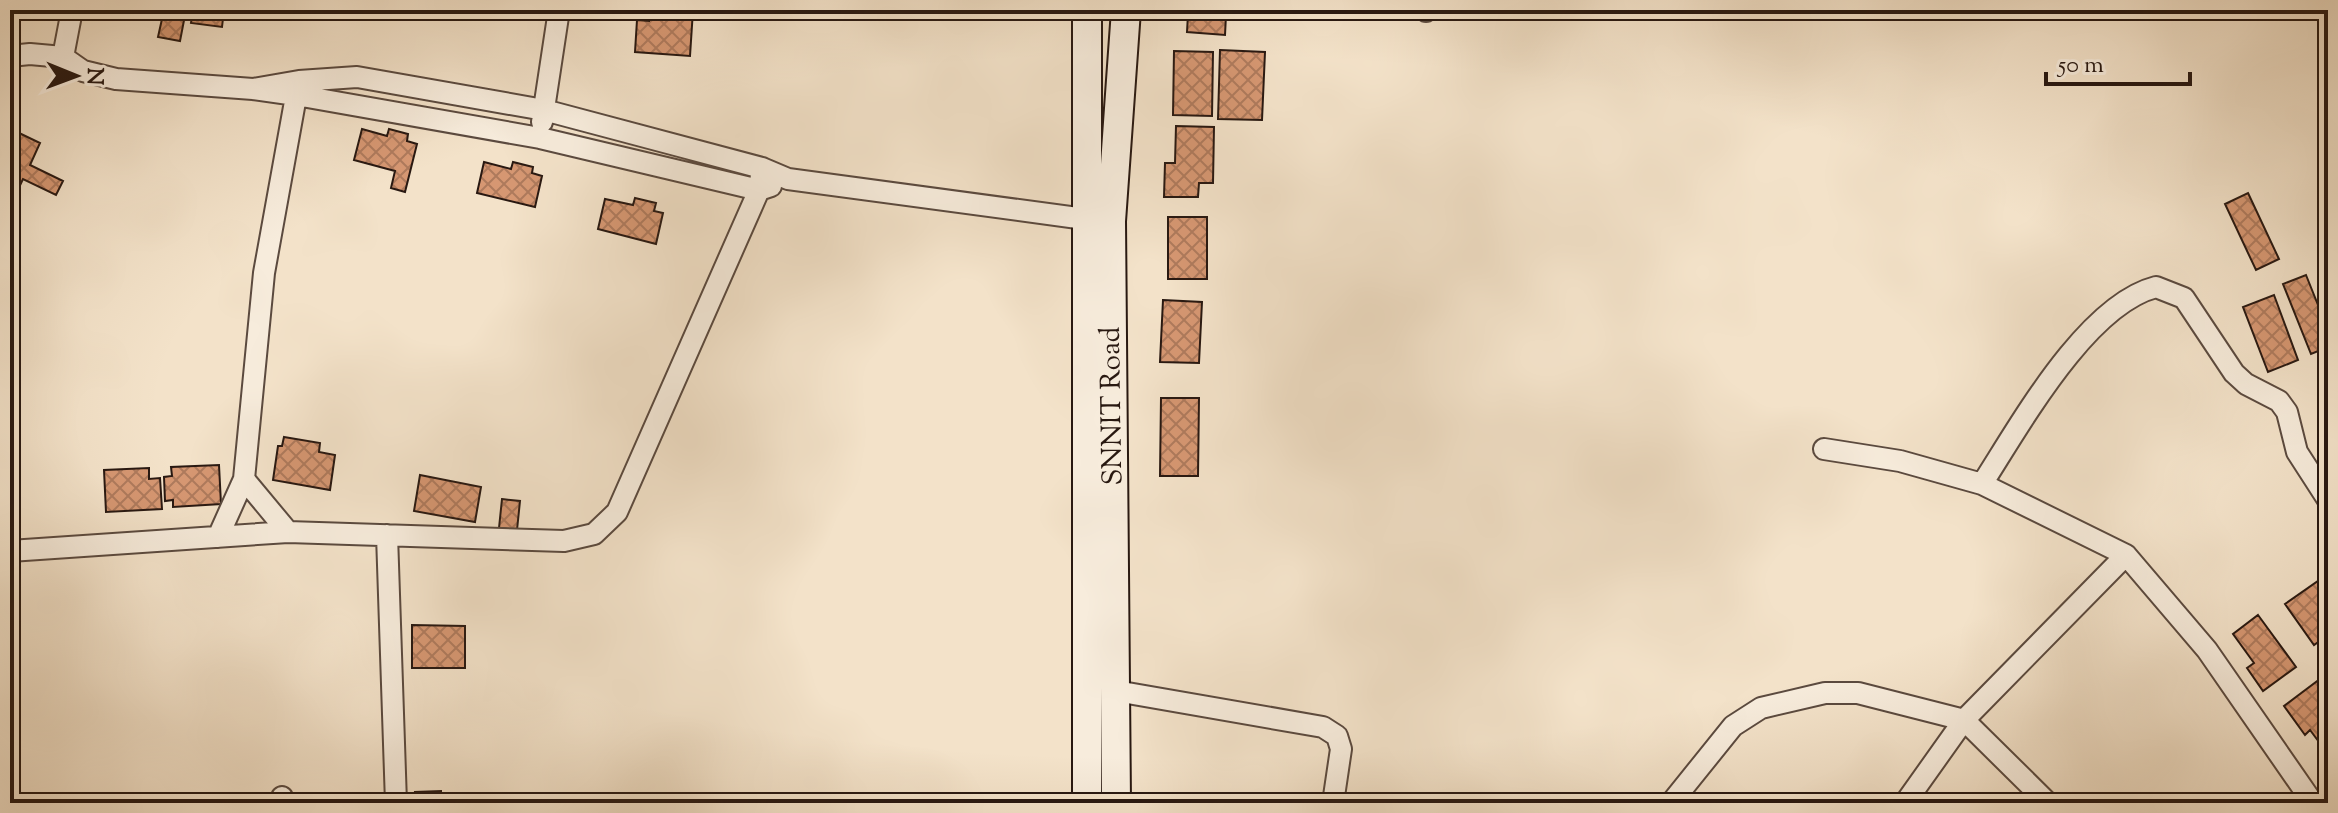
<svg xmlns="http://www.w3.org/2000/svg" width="2338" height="813" font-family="'Sorts Mill Goudy',serif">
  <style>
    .building { fill: url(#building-cross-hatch); stroke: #281811; stroke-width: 2 }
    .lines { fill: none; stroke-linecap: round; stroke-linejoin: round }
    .street-casing { stroke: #5b4a3f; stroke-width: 24 }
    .secondary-casing { stroke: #281811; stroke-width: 32 }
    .street { stroke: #f7ecdc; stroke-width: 20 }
    .secondary { stroke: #f7ecdc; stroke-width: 28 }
    .labels { text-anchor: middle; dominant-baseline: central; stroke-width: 7; stroke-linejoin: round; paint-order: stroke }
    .street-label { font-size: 28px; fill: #281811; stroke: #f7ecdc }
  </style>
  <defs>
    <pattern id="building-cross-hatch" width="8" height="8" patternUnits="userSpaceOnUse" patternTransform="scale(2)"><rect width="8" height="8" fill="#d69772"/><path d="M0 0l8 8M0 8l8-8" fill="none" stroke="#ae7a5c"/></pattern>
  </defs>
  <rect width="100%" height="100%" fill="#f3e2c9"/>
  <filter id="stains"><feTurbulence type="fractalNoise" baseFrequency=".0025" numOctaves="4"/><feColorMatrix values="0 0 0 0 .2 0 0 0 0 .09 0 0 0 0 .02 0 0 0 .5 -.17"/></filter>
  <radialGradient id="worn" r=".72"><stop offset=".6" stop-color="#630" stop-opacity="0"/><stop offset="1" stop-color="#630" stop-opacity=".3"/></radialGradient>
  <path class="building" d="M164,10H186L180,41L158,37Z
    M193,10H224L222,27L191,23Z
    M645,10H693L690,56L635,52L637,20L649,21V17L644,16Z
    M1180,10H1223L1222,14L1226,15L1225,35L1187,32L1188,14H1179Z
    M1220,50L1265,52L1262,120L1218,119Z
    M1174,51L1213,52L1212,116L1173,115Z
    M1176,126L1214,127L1213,183H1199L1198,197H1164L1165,163H1175Z
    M362,129L387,136L389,129L408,134L407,141L417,144L405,192L391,188L395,171L354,160Z
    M17,132L40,143L30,165L63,181L56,195L23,179L15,196L10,194V147Z
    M484,162L511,169L513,162L533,167L532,173L542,176L535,207L477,193Z
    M2248,193L2279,259L2256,270L2225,204Z
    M635,198L656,203L654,211L663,213L656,244L598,229L605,199L633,205Z
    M1168,217H1207V279H1168Z
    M2306,275L2328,330V347L2311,354L2283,284Z
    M2274,295L2298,360L2268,372L2243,307Z
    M1163,300L1202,302L1199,363L1160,362Z
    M1161,398H1199L1198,476H1160Z
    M284,437L320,443L319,452L335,455L330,490L273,480L278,446H282Z
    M219,465L221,504L173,507V500L165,501L164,477L172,476L171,467Z
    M149,468V479L160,478L162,509L106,512L104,470Z
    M420,475L481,487L475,522L414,511Z
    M502,499L520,501L517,530L499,528Z
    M2328,574V635L2314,645L2285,604Z
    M2258,615L2296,667L2263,691L2247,668L2254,663L2233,634Z
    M412,625L465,626V668H412Z
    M2320,679L2328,691V754L2310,730L2305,735L2284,706Z
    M441,791V803H416L415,792Z"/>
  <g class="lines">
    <defs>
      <path id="street" d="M72,10L63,57L83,71L116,79L253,89L296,95L540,138L759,190L771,186
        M1426,11V10
        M10,56L30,54L63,57
        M253,89L299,81L357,77L544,110L762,168L788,179L1085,219
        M542,122L559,10
        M1824,449L1900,461L1982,484L2126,555
        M244,479L288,532
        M1982,484C2020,425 2086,305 2156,287L2184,298L2234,373L2246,384L2279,401L2287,412L2297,452L2328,500
        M387,535L396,803
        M218,537L244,479L264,273L298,85
        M10,551L288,532L564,541L594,534L617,512L759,190L762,168
        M1116,691L1323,727L1337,736L1341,749L1333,803
        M282,803V797
        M1671,803L1733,726L1761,708L1825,693H1858L1964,720L2048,803
        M1905,803L1964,720L2126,555L2207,650L2313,803"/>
      <path id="secondary" d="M1087,803V10
        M1116,803L1111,221L1126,10"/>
    </defs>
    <use href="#street" class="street-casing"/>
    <use href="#secondary" class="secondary-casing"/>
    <use href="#street" class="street"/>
    <use href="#secondary" class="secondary"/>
  </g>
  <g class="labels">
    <g class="street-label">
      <text transform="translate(1113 406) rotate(-91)">SNNIT Road</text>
    </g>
  </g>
  <rect width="2338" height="813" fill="none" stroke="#f3e2c9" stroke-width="40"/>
  <rect x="12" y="12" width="2314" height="789" fill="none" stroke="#281811" stroke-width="4"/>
  <rect x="20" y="20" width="2298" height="773" fill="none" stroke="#281811" stroke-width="2"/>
  <g transform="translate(76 76) rotate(91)" stroke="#f7ecdc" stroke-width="6" paint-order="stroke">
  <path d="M0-6L14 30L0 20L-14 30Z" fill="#281811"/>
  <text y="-12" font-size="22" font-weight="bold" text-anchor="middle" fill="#281811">N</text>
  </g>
  <path d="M2046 72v12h144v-12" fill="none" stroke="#281811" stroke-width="4"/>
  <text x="2058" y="72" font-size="24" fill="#281811" stroke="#f7ecdc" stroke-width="6" paint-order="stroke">50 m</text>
  <rect width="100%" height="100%" filter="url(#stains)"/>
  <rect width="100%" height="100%" fill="url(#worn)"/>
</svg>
